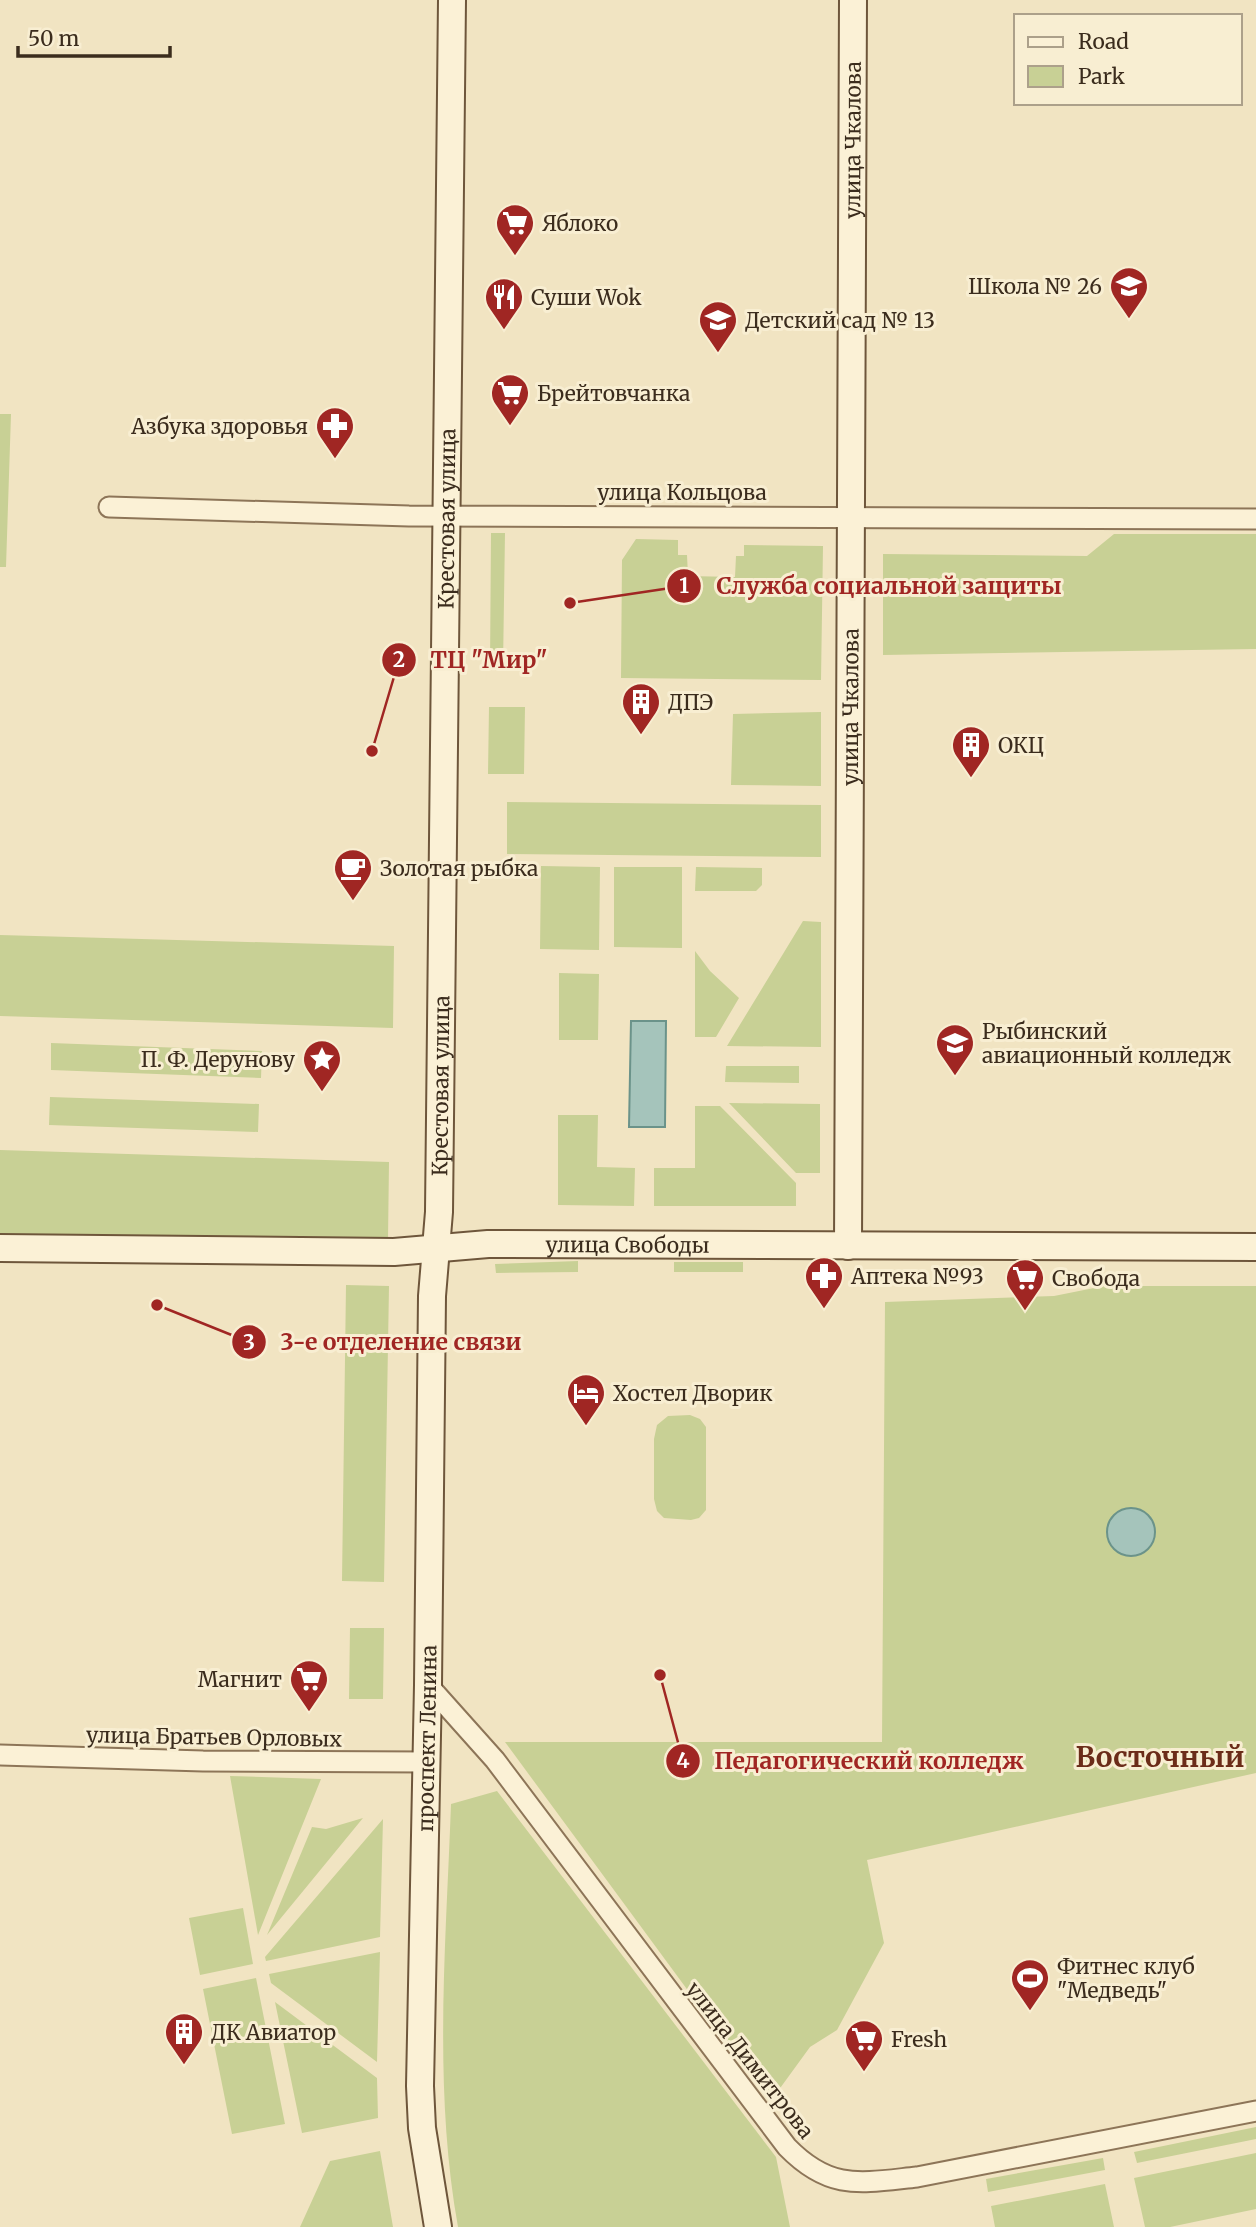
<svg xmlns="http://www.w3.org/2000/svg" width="1256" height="2227" font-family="Merriweather,serif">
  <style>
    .green { fill: #c8d095 }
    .water { fill: #a5c4bb; stroke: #6b938a; stroke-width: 2 }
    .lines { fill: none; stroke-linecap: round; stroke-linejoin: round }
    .street-casing { stroke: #8d7558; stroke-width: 23 }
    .secondary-casing { stroke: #6e563b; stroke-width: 30 }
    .street { stroke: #fbf1d6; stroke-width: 19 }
    .secondary { stroke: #fbf1d6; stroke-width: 26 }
    .labels { text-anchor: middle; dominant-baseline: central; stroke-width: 6; stroke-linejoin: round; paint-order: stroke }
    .street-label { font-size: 21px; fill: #3b2c1d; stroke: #f8eed2 }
    .poi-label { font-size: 21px; fill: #3b2c1d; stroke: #f8eed2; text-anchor: start }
    .district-label { font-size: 28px; font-weight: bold; fill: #6b2c19; stroke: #f8eed2 }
    .leader { fill: none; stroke: #a02623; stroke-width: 2.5 }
    .callout-dot { fill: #a02623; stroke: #f8eed2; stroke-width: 2.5 }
    .mark-label { font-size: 21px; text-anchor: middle; font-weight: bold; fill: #fff }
    .callout-label { font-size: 23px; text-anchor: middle; font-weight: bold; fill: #a02623; stroke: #f8eed2; stroke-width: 6; stroke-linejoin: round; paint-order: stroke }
  </style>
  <rect width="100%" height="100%" fill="#f1e4c2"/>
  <path class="green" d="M0,414H11L6,567H0Z
    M491,533H505L503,666L490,667Z
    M1114,534H1256V649L883,655V554L1087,556Z
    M636,539L678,540V555H687L688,576L735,577L736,556H744V545L823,546L821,680L621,678L622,560Z
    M489,707H525L524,774H488Z
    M821,712V786L731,785L733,714Z
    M507,802L821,805V857L507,854Z
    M541,866L600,867L599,950L540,949Z
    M614,867H682V948L614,947Z
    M696,867L762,868V885L756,891H695Z
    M803,921L821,922V1047L727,1046Z
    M0,935L394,946L393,1028L0,1016Z
    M695,951L710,971L739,998L716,1037H695Z
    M559,973L599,974L598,1040H559Z
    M51,1043L262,1051L261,1078L51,1070Z
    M726,1066H799V1083L725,1082Z
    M50,1097L259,1104L258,1132L49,1125Z
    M729,1103L820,1104V1173H796Z
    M695,1106H720L796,1183V1206H654V1168H695Z
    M558,1115H598L597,1167L635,1168L634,1206L558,1205Z
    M0,1150L389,1162L388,1239L0,1236Z
    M578,1261V1272L496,1273L495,1264Z
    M674,1262H743V1272H674Z
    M346,1285L389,1286L384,1582L342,1581Z
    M1104,1286H1256V1773L867,1860L884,1943L837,2030L810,2047L770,2102L505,1742H882L885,1302L1054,1296Z
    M690,1415L700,1419L706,1427V1510L699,1518L691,1520L664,1518L657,1511L654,1499V1439L657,1425L668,1416Z
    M350,1628H384L383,1699H349Z
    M230,1776L321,1779L258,1935Z
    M497,1791L776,2157L790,2227H458C433,2087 446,1945 451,1804Z
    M363,1818L267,1935L312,1827L326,1829Z
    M383,1819L380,1937L266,1961L265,1957Z
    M243,1908L253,1964L200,1975L189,1918Z
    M380,1952L377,2062L271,1983L269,1974Z
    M256,1978L285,2124L232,2134L203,1989Z
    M275,2002L377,2078L378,2118L302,2133Z
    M1256,2127V2139L1137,2163L1134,2152Z
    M380,2151L393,2227H300L330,2161Z
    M1256,2153V2209L1170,2227H1145L1134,2178Z
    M1103,2158L1105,2170L988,2192L986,2179Z
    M1105,2184L1114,2227H995L991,2206Z"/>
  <path class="water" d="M631,1021H666L665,1127H629Z
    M1107 1532a24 24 0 1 1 48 0a24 24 0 1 1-48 0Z"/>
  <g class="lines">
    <defs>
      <path id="street" d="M109,507L409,516L1256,519
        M428,1685L495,1760L787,2147C830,2191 860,2183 917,2177L1256,2111
        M0,1755L203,1761L427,1762"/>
      <g id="secondary">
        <path id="s1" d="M848,1246L853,0"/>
        <path id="s2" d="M0,1248L394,1252L488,1244L1256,1247"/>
        <path id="s3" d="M438,2227L422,2128L420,2086L428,1685L432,1296L439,1212L452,0"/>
      </g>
    </defs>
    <use href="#street" class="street-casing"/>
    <use href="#secondary" class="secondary-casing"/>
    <use href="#street" class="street"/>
    <use href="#secondary" class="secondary"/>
  </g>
  <defs>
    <symbol id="supermarket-pin" viewBox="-11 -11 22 30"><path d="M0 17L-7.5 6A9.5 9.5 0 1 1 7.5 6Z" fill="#a02623" stroke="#f8eed2"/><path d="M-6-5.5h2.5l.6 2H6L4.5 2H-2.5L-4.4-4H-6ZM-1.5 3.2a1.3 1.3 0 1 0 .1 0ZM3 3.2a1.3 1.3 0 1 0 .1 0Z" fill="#fff"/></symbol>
    <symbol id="school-pin" viewBox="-11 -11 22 30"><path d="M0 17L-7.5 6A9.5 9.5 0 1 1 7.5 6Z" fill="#a02623" stroke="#f8eed2"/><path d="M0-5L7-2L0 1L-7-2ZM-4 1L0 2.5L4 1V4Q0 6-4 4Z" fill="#fff"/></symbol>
    <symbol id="restaurant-pin" viewBox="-11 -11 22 30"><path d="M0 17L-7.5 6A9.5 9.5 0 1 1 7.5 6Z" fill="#a02623" stroke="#f8eed2"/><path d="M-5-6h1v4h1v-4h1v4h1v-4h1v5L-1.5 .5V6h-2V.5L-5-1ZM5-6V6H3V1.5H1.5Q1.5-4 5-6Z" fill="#fff"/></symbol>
    <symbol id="pharmacy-pin" viewBox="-11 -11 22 30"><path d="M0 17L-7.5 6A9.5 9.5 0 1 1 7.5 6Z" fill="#a02623" stroke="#f8eed2"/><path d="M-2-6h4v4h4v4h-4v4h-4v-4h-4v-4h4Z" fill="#fff"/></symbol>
    <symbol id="building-pin" viewBox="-11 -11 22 30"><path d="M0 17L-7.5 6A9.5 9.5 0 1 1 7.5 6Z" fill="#a02623" stroke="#f8eed2"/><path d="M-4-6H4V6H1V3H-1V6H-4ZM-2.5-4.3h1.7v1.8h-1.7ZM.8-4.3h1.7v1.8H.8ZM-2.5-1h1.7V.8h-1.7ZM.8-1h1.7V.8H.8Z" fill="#fff"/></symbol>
    <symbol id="cafe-pin" viewBox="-11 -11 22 30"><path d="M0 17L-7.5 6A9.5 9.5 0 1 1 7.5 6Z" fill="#a02623" stroke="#f8eed2"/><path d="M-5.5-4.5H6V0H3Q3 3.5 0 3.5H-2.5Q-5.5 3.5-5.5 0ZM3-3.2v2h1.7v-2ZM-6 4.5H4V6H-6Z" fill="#fff"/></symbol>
    <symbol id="university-pin" viewBox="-11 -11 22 30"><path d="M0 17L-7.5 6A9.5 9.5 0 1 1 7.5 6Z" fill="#a02623" stroke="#f8eed2"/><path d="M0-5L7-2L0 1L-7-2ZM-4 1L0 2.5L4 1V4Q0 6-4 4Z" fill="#fff"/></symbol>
    <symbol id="sight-pin" viewBox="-11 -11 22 30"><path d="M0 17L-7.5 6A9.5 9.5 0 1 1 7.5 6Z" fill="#a02623" stroke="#f8eed2"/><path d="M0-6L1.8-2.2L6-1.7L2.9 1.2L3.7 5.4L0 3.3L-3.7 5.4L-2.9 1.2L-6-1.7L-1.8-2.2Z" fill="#fff"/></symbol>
    <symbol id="hotel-pin" viewBox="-11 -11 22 30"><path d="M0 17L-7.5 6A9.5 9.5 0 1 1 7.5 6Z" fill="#a02623" stroke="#f8eed2"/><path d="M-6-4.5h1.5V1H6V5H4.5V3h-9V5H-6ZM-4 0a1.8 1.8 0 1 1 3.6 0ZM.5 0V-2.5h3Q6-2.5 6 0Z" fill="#fff"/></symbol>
    <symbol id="stadium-pin" viewBox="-11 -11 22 30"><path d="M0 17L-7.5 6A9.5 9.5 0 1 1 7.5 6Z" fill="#a02623" stroke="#f8eed2"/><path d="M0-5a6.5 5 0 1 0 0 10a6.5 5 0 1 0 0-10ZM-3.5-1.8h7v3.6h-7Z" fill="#fff"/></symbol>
  </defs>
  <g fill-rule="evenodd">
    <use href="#supermarket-pin" x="493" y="201" width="44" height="60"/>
    <use href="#school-pin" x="1107" y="264" width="44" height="60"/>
    <use href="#restaurant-pin" x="482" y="275" width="44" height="60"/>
    <use href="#school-pin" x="696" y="298" width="44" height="60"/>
    <use href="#supermarket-pin" x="488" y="371" width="44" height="60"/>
    <use href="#pharmacy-pin" x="313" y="404" width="44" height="60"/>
    <use href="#building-pin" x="619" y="680" width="44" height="60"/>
    <use href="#building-pin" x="949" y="723" width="44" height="60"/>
    <use href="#cafe-pin" x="331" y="846" width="44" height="60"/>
    <use href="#university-pin" x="933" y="1021" width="44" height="60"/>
    <use href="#sight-pin" x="300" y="1037" width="44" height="60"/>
    <use href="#pharmacy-pin" x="802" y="1254" width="44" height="60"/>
    <use href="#supermarket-pin" x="1003" y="1256" width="44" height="60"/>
    <use href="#hotel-pin" x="564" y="1371" width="44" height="60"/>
    <use href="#supermarket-pin" x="287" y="1657" width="44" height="60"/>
    <use href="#stadium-pin" x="1008" y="1956" width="44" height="60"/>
    <use href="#building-pin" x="162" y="2010" width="44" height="60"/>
    <use href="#supermarket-pin" x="842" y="2017" width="44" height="60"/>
  </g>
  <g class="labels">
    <g class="street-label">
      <text stroke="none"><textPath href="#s1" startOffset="1106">улица Чкалова</textPath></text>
      <text x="682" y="492">улица Кольцова</text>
      <text stroke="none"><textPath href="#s3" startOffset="1710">Крестовая улица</textPath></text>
      <text stroke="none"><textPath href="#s1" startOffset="539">улица Чкалова</textPath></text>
      <text stroke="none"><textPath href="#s3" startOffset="1143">Крестовая улица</textPath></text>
      <text stroke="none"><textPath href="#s2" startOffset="628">улица Свободы</textPath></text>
      <text transform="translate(214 1737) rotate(1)">улица Братьев Орловых</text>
      <text stroke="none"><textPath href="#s3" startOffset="490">проспект Ленина</textPath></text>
      <text transform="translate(750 2060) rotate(52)">улица Димитрова</text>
    </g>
    <g class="poi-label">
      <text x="542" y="223">Яблоко</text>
      <text x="1102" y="286" text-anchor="end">Школа № 26</text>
      <text x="531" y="297">Суши Wok</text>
      <text x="745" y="320">Детский сад № 13</text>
      <text x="537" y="393">Брейтовчанка</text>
      <text x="308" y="426" text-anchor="end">Азбука здоровья</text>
      <text x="668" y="702">ДПЭ</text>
      <text x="998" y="745">ОКЦ</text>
      <text x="380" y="868">Золотая рыбка</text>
      <text x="982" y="1031">Рыбинский<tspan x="982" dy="24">авиационный колледж</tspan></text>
      <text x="295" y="1059" text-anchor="end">П. Ф. Дерунову</text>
      <text x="851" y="1276">Аптека №93</text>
      <text x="1052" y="1278">Свобода</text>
      <text x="613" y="1393">Хостел Дворик</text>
      <text x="282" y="1679" text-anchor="end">Магнит</text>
      <text x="1057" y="1966">Фитнес клуб<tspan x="1057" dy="24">"Медведь"</tspan></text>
      <text x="211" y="2032">ДК Авиатор</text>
      <text x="891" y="2039">Fresh</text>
    </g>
    <g class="district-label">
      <text x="1160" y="1757">Восточный</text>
    </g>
  </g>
  <path class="leader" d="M570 603L684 586M372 751L399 660M157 1305L249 1342M660 1675L683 1761"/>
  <g class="callout-dot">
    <circle cx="570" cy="603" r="7"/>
    <circle cx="372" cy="751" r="7"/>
    <circle cx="157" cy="1305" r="7"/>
    <circle cx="660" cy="1675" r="7"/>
    <circle cx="684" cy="586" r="18"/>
    <circle cx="399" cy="660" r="18"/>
    <circle cx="249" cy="1342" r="18"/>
    <circle cx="683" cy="1761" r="18"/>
  </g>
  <g class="mark-label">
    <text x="684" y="593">1</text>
    <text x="399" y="667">2</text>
    <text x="249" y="1350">3</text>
    <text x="683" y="1768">4</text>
  </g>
  <g class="callout-label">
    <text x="889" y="594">Служба социальной защиты</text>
    <text x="489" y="668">ТЦ "Мир"</text>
    <text x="401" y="1350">3-е отделение связи</text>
    <text x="869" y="1769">Педагогический колледж</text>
  </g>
  <rect x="1014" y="14" width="228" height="91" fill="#f8eed2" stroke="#aca08a" stroke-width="2"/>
  <rect x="1028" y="37" width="35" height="10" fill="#fbf1d6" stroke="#aca08a" stroke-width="2"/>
  <text x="1078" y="49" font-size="21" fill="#3b2c1d">Road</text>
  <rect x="1028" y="66" width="35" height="21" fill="#c8d095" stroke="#aca08a" stroke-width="2"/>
  <text x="1078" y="84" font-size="21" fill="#3b2c1d">Park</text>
  <path d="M18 46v10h152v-10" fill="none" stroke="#3b2c1d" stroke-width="3.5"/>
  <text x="28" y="46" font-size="21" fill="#3b2c1d" stroke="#f8eed2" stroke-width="5" paint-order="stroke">50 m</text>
</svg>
